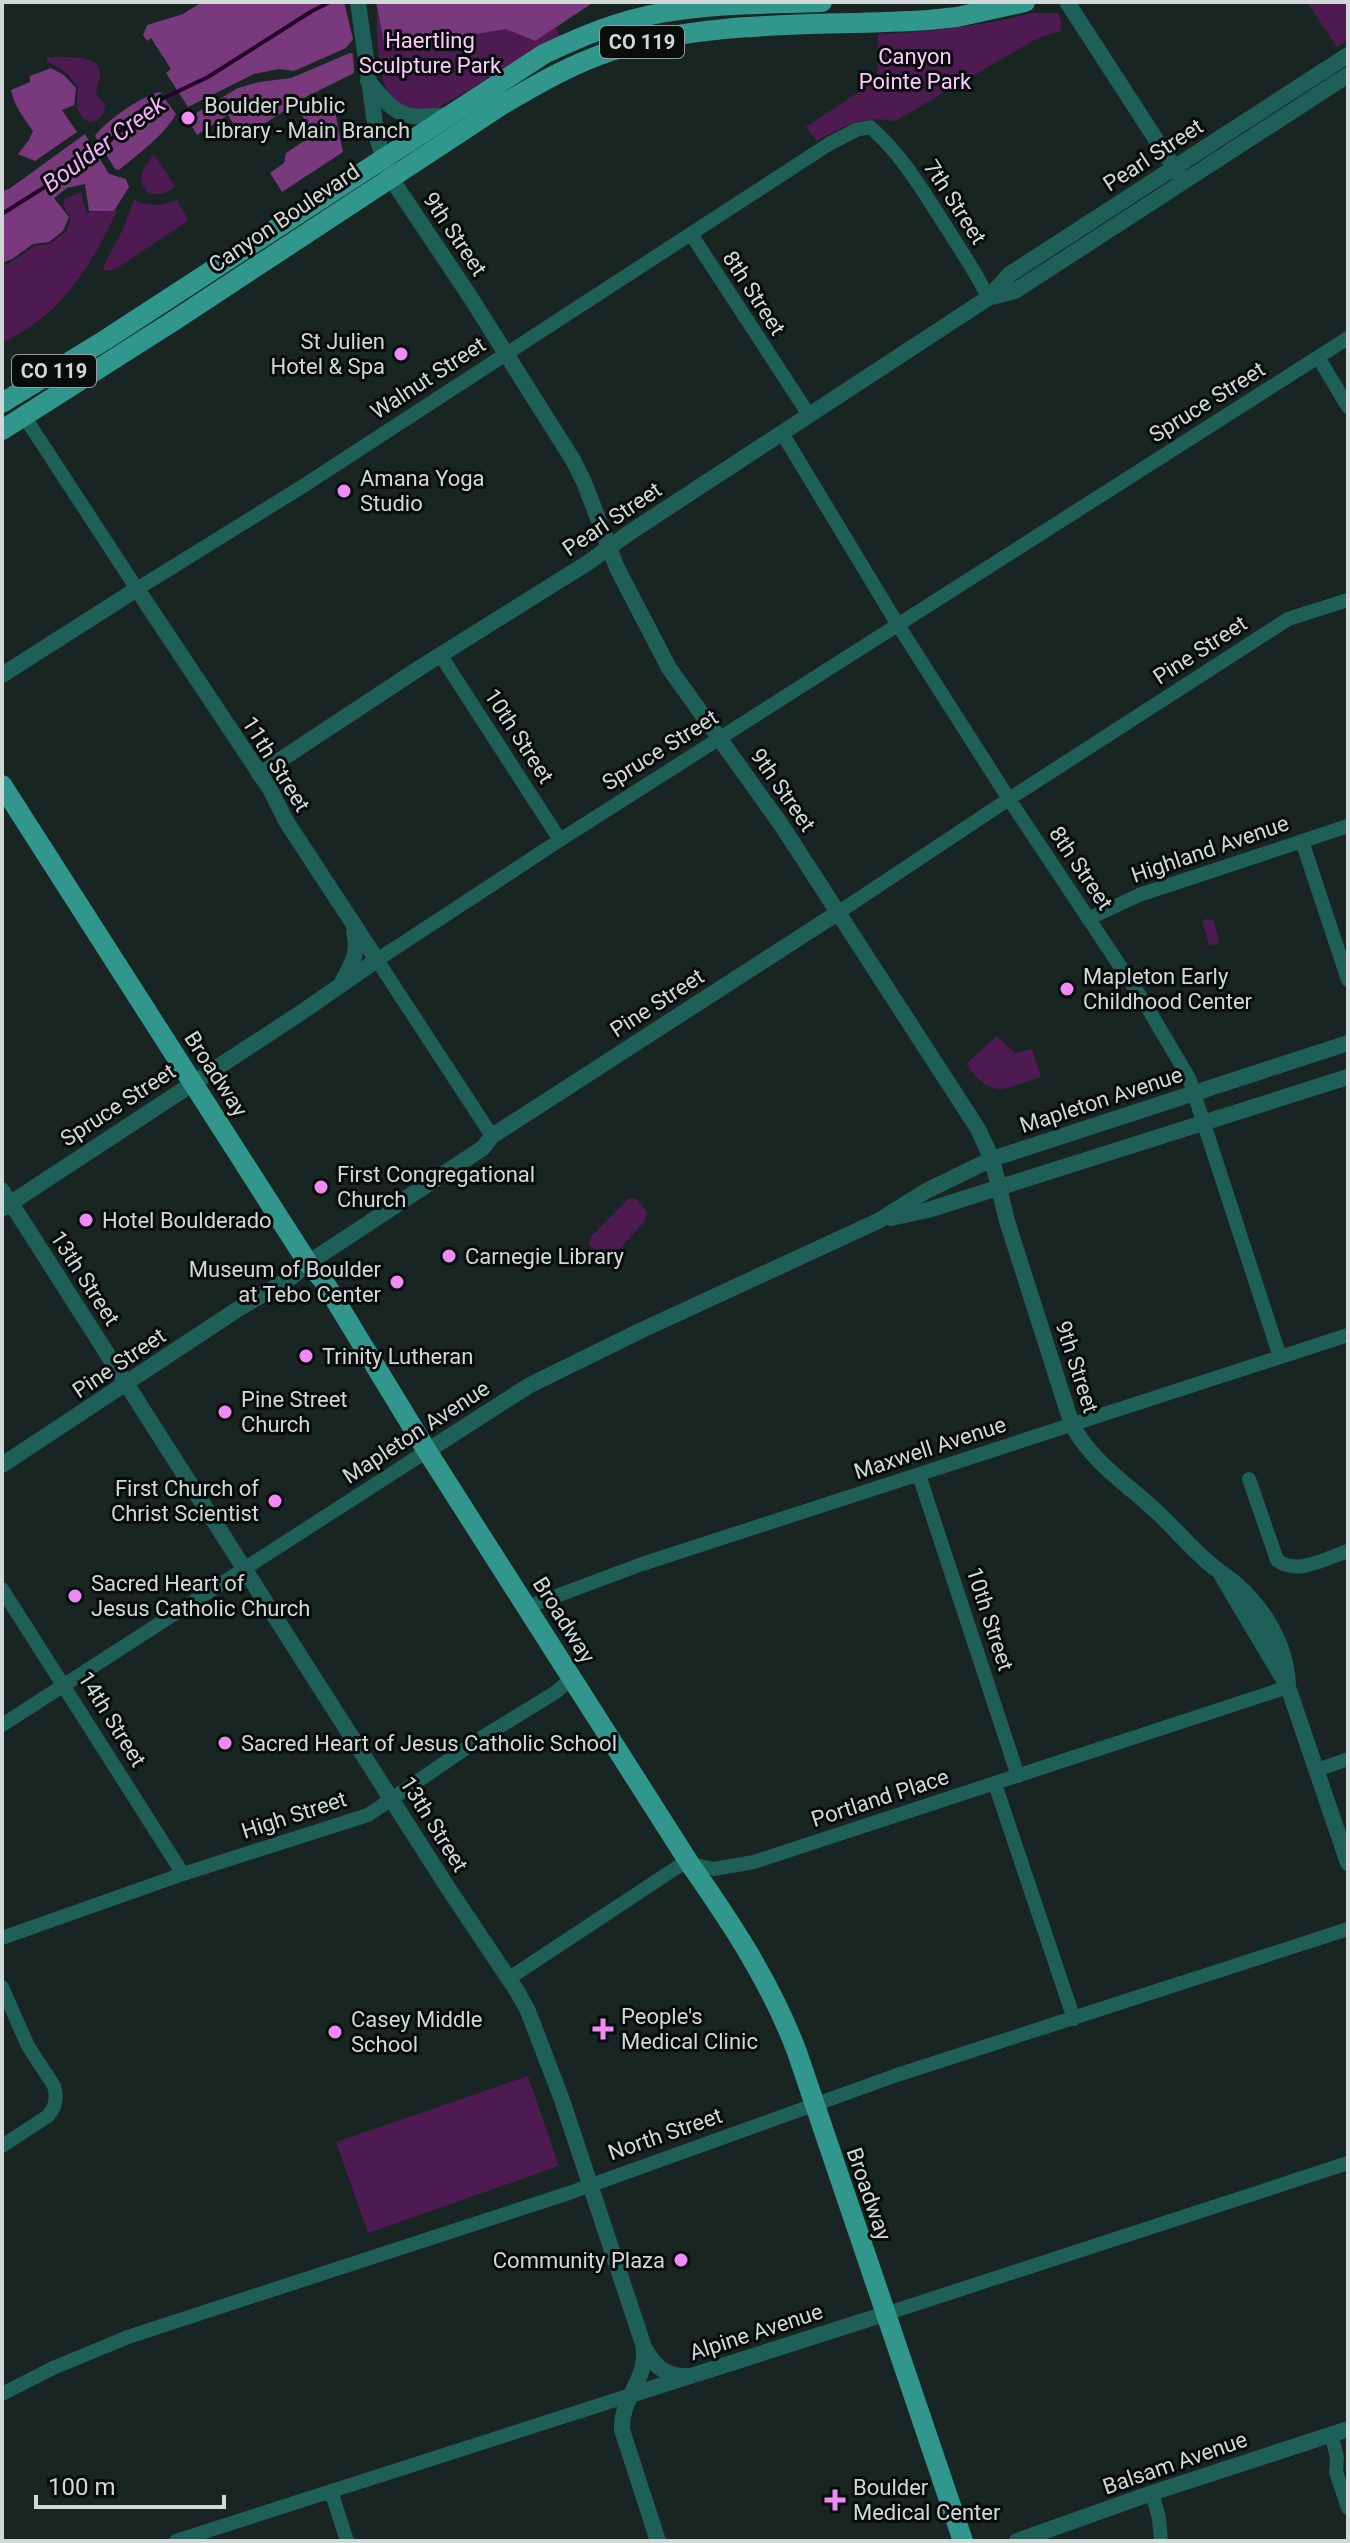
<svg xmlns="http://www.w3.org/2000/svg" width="1350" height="2543" font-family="Roboto,sans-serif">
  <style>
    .green { fill: #4d1b51 }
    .forest { fill: #783a7c }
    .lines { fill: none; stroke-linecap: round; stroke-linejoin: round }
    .stream { stroke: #27002b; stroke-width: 4 }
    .minor { stroke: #1e5f58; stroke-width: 14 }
    .tertiary { stroke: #1e5f58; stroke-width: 16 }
    .primary { stroke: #31978c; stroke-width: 20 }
    .poi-dot { fill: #f08bf6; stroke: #080d0c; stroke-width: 3 }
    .labels { text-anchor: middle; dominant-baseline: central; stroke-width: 6; stroke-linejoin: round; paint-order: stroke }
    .shield { fill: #080d0c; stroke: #959c9b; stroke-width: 2 }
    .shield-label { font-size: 20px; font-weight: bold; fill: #d1d9d8 }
    .park-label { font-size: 22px; fill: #fcc8fe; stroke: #080d0c }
    .poi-label { font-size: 22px; fill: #d1d9d8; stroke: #080d0c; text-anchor: start }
    .street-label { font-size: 22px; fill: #d1d9d8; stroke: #080d0c }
    .water-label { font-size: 24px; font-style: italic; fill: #f2aef6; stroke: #080d0c }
  </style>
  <rect width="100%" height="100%" fill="#182523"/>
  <path class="green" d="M1307,2H1348V40L1337,47Z
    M377,3L550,8L560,38L434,110C428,111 421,114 415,114C374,112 377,31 377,3Z
    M1032,13H1058L1061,20V31L1038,38L895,121C859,116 848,125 817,141L806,127L877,80L878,34C930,32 981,26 1032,13Z
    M47,57C61,58 101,52 100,74C99,80 97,87 96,94L105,105C104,116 100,120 90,122C74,115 77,103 78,87L65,72L47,61Z
    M154,154L175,186C167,194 160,195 149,194L141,183L142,172Z
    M81,192L86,212L117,211C90,268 61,315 2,343V266L12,262L34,246L49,244L66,232L71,218L63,205L65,199Z
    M134,200C149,207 162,206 177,200L189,220L117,268L108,271L104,270L103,267L123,229Z
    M1207,919L1213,920L1219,939L1218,944L1209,945L1202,921Z
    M997,1036L1015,1053L1032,1049L1041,1077C1003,1089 993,1101 966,1064Z
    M629,1198L637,1199L647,1212L645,1221L611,1258H603L589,1245L590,1238Z
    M528,2076L559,2166L368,2233L336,2142Z"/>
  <path class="forest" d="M202,2H344L353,39L346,48L294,71L279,69L254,74L188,107L166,73L171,69L151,38L147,41L143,35L147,25L183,14Z
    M376,2H594L535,41L506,29L416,44L385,46Z
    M350,53L353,54L354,73L306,97L242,138L228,115L197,135L191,125L197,121L193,115L238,88L259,82L291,78Z
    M51,68L64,75L76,88L74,105L62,110L77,132L35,161L18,154L29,140L33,131C24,118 14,106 11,90L30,82V76Z
    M160,92L176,114C163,137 139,153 119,170L115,169L95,136C104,122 143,95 160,92Z
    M332,96L343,152L282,192L270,173L284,163L286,153L313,135L300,112Z
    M85,134L109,174L126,179L129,187L114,211H89L85,184L67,188L54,198L69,217L63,231L49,242L33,244L12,259L2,263V191L9,189Z"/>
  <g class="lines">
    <path class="stream" d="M2,214L94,156L145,107L208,77L312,11L330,2"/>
    <path class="minor" d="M691,234L809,415
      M1318,357L1348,407
      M24,416L137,589L300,488L829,144L856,130L870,127C903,155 926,196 950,233C963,254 978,275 988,298
      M782,433L898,625L1009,799L1144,1002L1189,1078L1280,1357
      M441,656L560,840
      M1302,841L1348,980
      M839,912L1009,799L1288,619L1348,600
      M1088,919L1139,895L1348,826
      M492,1136L377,960L560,840L1348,338
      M2,1189L11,1203
      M919,1475L1018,1776
      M1249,1479L1277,1560C1297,1576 1327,1558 1348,1551
      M2,1589L183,1874
      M527,1607L642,1564L1348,1335
      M2,1725L427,1451
      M1317,1770L1348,1759
      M995,1784L1074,2019
      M2,1938L183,1874L368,1815L481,1738L556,1692L572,1678
      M508,1979L679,1866L690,1864L714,1869L754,1862L1288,1687
      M2,1987L28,2046L54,2086L56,2096L54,2107L48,2116L2,2146
      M885,2314L1348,2163
      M2,2394L53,2368L128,2337L569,2193L897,2075L1348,1929
      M1331,2434L1337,2457L1336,2472L1348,2508
      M331,2491L347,2541
      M1152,2493L1159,2518L1161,2541
      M176,2541L631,2395"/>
    <path class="tertiary" d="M358,2L377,138L390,177L469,295L573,460L584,482L617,568L669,668L782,826L978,1129L992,1159L1007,1221L1072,1425C1092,1462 1127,1484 1157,1512C1177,1530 1197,1556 1219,1571C1257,1596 1287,1640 1288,1687
      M1067,2L1179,175
      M368,81C397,116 402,120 448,115
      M988,298L1015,291L1348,75
      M2,675L137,589L270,789L286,821L377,960L299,1014L3,1208
      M259,774L418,669L589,562L629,533L988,298L1010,274L1348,55
      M343,980C353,963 359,951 354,931
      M11,1203L448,1888L517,1991L528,2011L562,2100L643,2344C650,2379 620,2397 622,2430L658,2541
      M891,1218L928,1210L1348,1077
      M427,1451L530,1385L642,1330L878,1221L926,1191L992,1159L1348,1043
      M2,1465L235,1311L292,1277L308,1263L483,1148L492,1136L839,912
      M1222,1576L1288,1687L1348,1863
      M645,2349C655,2367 666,2376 686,2376
      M631,2395L885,2314
      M1017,2541L1152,2493L1348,2429"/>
    <path class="primary" d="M2,403L105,340L544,54C582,36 620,20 661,13C714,3 768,4 822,2
      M2,430L172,322L502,105C537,84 572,64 611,51C713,18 823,27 928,20L957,17L1025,2
      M2,785L308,1263L323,1280L427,1451L690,1864C732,1924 771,1983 797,2052L963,2541"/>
  </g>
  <g class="poi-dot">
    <circle cx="188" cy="118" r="8"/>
    <circle cx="401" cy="354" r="8"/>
    <circle cx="344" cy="491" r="8"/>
    <circle cx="1067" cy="989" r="8"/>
    <circle cx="321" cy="1187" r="8"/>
    <circle cx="86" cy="1220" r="8"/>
    <circle cx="449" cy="1256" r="8"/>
    <circle cx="397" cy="1282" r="8"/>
    <circle cx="306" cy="1356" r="8"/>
    <circle cx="225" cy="1412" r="8"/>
    <circle cx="275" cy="1501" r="8"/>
    <circle cx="75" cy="1596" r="8"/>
    <circle cx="225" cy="1743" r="8"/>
    <path d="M599 2017h8v8h8v8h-8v8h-8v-8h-8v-8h8z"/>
    <circle cx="335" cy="2032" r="8"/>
    <circle cx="681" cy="2260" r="8"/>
    <path d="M831 2488h8v8h8v8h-8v8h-8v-8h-8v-8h8z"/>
  </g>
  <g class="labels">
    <g class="shield">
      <rect x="600" y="26" width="84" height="32" rx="6"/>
      <rect x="12" y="355" width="84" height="32" rx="6"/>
    </g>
    <g class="shield-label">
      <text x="642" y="42">CO 119</text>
      <text x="54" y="371">CO 119</text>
    </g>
    <g class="park-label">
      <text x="430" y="40">Haertling<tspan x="430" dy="25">Sculpture Park</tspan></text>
      <text x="915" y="56">Canyon<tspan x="915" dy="25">Pointe Park</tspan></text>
    </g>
    <g class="poi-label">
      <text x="204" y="105">Boulder Public<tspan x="204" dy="25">Library - Main Branch</tspan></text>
      <text x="385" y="341" text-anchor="end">St Julien<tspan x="385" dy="25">Hotel &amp; Spa</tspan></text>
      <text x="360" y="478">Amana Yoga<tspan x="360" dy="25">Studio</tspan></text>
      <text x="1083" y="976">Mapleton Early<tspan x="1083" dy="25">Childhood Center</tspan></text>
      <text x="337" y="1174">First Congregational<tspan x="337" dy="25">Church</tspan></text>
      <text x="102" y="1220">Hotel Boulderado</text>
      <text x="465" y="1256">Carnegie Library</text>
      <text x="381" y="1269" text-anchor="end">Museum of Boulder<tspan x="381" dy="25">at Tebo Center</tspan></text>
      <text x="322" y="1356">Trinity Lutheran</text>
      <text x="241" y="1399">Pine Street<tspan x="241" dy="25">Church</tspan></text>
      <text x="259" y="1488" text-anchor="end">First Church of<tspan x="259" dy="25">Christ Scientist</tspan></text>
      <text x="91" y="1583">Sacred Heart of<tspan x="91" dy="25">Jesus Catholic Church</tspan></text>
      <text x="241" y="1743">Sacred Heart of Jesus Catholic School</text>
      <text x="621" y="2016">People's<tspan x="621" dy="25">Medical Clinic</tspan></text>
      <text x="351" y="2019">Casey Middle<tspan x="351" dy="25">School</tspan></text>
      <text x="665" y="2260" text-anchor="end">Community Plaza</text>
      <text x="853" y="2487">Boulder<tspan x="853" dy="25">Medical Center</tspan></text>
    </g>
    <g class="street-label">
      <text transform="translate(1153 155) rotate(-33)">Pearl Street</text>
      <text transform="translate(955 202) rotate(57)">7th Street</text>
      <text transform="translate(284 218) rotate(-34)">Canyon Boulevard</text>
      <text transform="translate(455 234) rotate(56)">9th Street</text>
      <text transform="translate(754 293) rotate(57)">8th Street</text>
      <text transform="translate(428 378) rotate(-33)">Walnut Street</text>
      <text transform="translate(1207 402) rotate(-32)">Spruce Street</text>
      <text transform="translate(612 519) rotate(-34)">Pearl Street</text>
      <text transform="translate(1200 650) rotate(-33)">Pine Street</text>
      <text transform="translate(519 736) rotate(57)">10th Street</text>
      <text transform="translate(660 750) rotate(-32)">Spruce Street</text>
      <text transform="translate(276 764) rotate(58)">11th Street</text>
      <text transform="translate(783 790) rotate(55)">9th Street</text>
      <text transform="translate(1210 849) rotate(-19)">Highland Avenue</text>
      <text transform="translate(1081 868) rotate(56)">8th Street</text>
      <text transform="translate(657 1003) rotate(-33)">Pine Street</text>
      <text transform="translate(216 1074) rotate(57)">Broadway</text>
      <text transform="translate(1101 1100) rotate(-18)">Mapleton Avenue</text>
      <text transform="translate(118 1105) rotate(-33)">Spruce Street</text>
      <text transform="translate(85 1278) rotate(57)">13th Street</text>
      <text transform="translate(119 1363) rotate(-34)">Pine Street</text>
      <text transform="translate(1077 1367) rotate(72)">9th Street</text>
      <text transform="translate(416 1432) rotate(-33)">Mapleton Avenue</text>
      <text transform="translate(930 1448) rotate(-18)">Maxwell Avenue</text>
      <text transform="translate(990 1619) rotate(72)">10th Street</text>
      <text transform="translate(564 1620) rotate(58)">Broadway</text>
      <text transform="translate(112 1719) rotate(58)">14th Street</text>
      <text transform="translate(880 1798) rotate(-18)">Portland Place</text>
      <text transform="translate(294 1815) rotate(-18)">High Street</text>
      <text transform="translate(434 1824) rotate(58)">13th Street</text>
      <text transform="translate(665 2134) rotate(-19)">North Street</text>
      <text transform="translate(869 2194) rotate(71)">Broadway</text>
      <text transform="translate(756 2332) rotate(-18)">Alpine Avenue</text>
      <text transform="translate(1175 2463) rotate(-19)">Balsam Avenue</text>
    </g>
    <g class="water-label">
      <text transform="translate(104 144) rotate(-36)">Boulder Creek</text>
    </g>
  </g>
  <rect width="1350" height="2543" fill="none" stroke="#d1d9d8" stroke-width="8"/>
  <path d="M36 2495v12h188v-12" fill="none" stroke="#d1d9d8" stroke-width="4"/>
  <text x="48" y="2495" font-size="24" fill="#d1d9d8" stroke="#080d0c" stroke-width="6" paint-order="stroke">100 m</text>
</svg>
